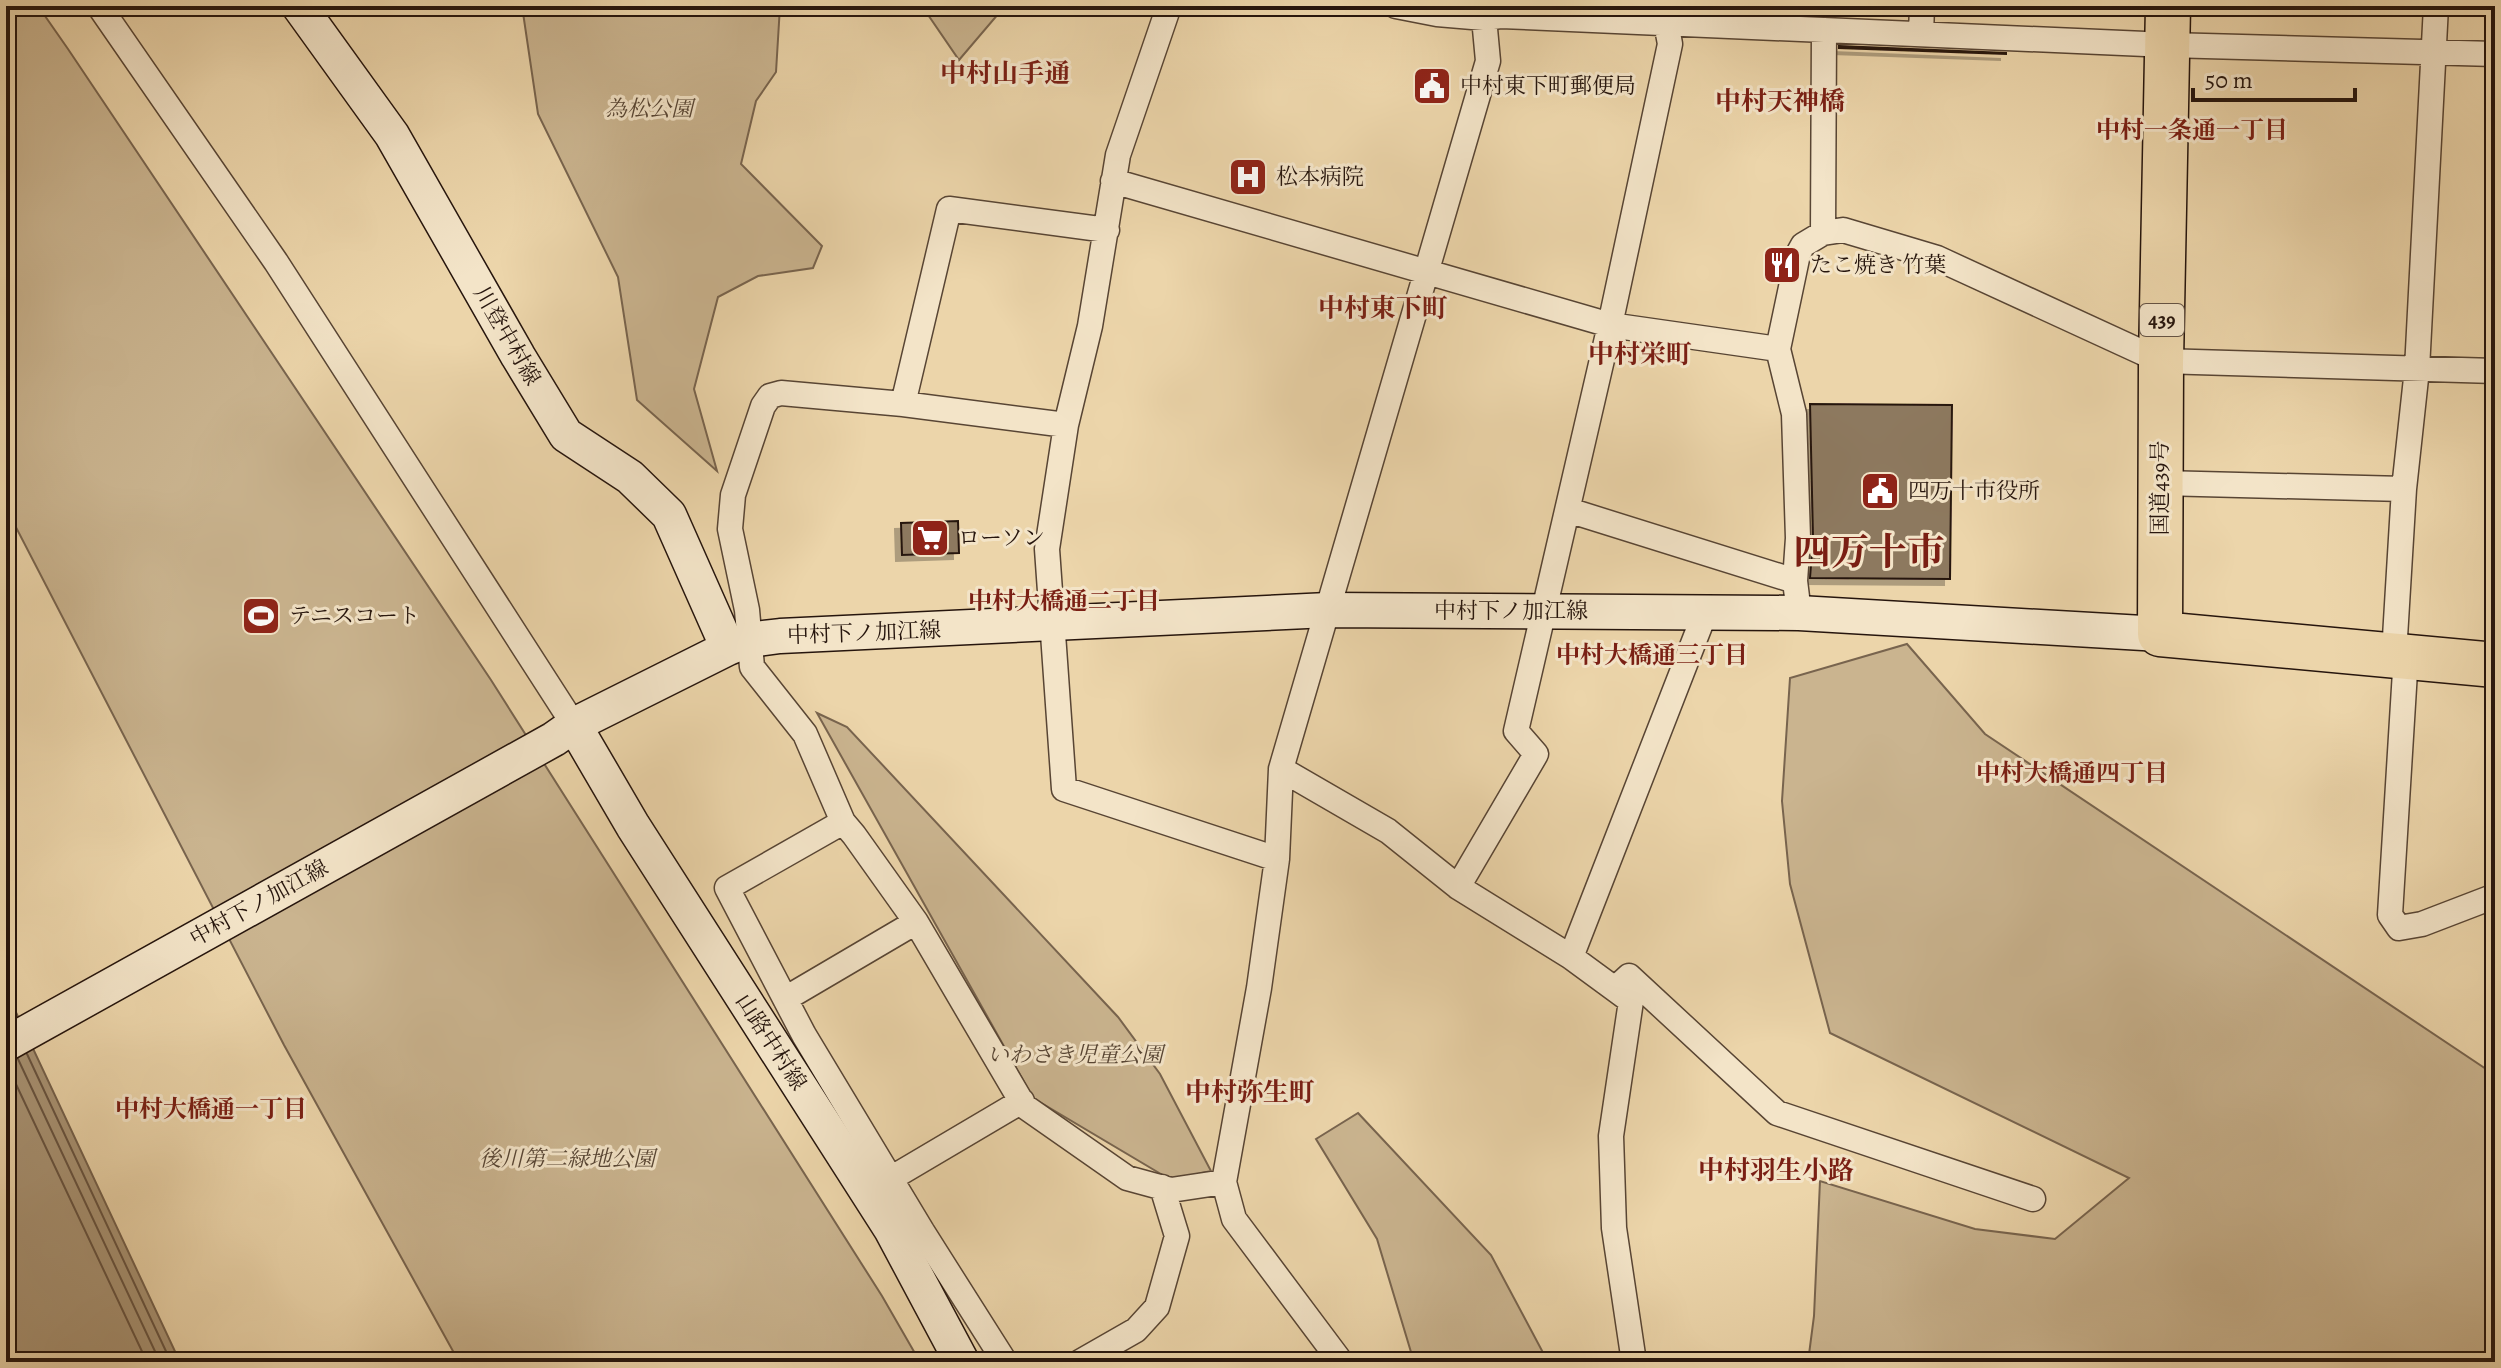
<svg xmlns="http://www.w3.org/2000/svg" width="2501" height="1368" font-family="Alegreya,'Noto Serif JP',serif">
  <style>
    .green { fill: #cab48f; stroke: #78644e; stroke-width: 2 }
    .water { fill: #a99475; stroke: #75614b; stroke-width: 2 }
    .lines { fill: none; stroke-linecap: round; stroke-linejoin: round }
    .shore { stroke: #685441; stroke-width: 2 }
    .building { fill: #8d795f; stroke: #26150d; stroke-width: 2; filter: url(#shadow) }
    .street-casing { stroke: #584534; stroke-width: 27 }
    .secondary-casing { stroke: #26150d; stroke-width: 37 }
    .highway-casing { stroke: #26150d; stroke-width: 47 }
    .street { stroke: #f3e4c8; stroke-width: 24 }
    .secondary { stroke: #f3e4c8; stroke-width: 34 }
    .highway { stroke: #ecd5aa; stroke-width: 44 }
    .labels { text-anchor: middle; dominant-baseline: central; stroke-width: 6; stroke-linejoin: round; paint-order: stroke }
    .shield { fill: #f3e4c8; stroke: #645345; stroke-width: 2 }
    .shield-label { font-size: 20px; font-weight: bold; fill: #26150d }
    .poi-label { font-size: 22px; fill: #26150d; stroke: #f3e4c8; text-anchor: start }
    .park-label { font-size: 22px; font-style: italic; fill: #574534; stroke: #f3e4c8 }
    .street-label { font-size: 22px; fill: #26150d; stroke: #f3e4c8 }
    .neighbourhood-label { font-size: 24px; font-weight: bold; fill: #7a1f14; stroke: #f3e4c8 }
    .quarter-label { font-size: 26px; font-weight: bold; fill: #7a1f14; stroke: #f3e4c8 }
    .town-label { font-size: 38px; font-weight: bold; fill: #7a1f14; stroke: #f3e4c8 }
  </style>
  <defs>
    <filter id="shadow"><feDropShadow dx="-6" dy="6" stdDeviation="0" flood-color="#0004"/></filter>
  </defs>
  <rect width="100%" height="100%" fill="#ecd5aa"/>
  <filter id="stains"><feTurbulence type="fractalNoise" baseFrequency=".0025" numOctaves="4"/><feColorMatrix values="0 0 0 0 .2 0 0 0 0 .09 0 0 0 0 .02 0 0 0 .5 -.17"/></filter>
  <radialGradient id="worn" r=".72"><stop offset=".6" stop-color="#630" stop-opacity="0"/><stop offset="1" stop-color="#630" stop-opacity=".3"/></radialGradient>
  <path class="green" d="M6,6H38L68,49L491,680L882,1296L920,1362H459L284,1045L6,508Z
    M522,6H780L776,72L756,101L741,164L822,246L813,268L758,276L718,297L694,389L717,471L637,400L618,277L538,114Z
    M922,6H1005L959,60Z
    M1907,644L1985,734L2495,1075V1362H1808L1814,1316L1820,1181L1975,1229L2055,1239L2129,1178L1830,1033L1790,884L1782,801L1790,678Z
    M817,713L847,727L1118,1017L1160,1074L1211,1171L1171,1180L1033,1098Z
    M1358,1113L1491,1255L1548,1362H1414L1377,1239L1316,1139Z"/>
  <path class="water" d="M6,991L180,1362H6Z"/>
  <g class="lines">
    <path class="shore" d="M27,1054L171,1362
      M18,1059L160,1362
      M6,1063L147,1362"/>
  </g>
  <path class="building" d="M1839,46L2006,53V54L1839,48Z
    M1810,404L1952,405L1950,579L1810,578L1813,538Z
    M958,521L959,553L902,555L901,523Z"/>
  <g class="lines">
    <defs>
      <path id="street" d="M99,6L276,262L574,725
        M1169,6L1118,155L1090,326L1066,425L1047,549L1064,789L1277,859
        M1396,6L1437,14L1484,18L1501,16L2168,45L2495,54
        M1921,34L1922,6
        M1113,181L1610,325L1778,349
        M1823,233L1824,30
        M903,404L949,209L1107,230
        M1066,425L903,404L781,393L770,396L763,406L733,495L730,529L747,610L752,667L805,734L843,822L854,835L916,922L1024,1106L1127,1178L1171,1190L1224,1182
        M2161,483L2404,489
        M1568,510L1795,581
        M1799,613L1795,581L1798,538L1794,414L1778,349L1798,254L1803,245L1823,233L1843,230L1937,258L2161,361L2495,371
        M2394,654L2404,489L2417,369L2436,6
        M2406,655L2390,915L2399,928L2422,924L2495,896
        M1281,769L1388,831L1458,887L1571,957L1631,1001L1611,1136L1614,1228L1634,1362
        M843,822L727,888L804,1035L922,1231L1005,1362
        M1458,887L1536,754L1516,731L1610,325L1670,44L1663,6
        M1571,957L1705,613
        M1616,988L1629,976L1777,1113L2033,1199
        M785,999L916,922
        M890,1179L1022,1101
        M1080,1362L1136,1330L1157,1307L1177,1236L1162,1187
        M1341,1362L1234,1219L1224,1182L1259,988L1277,859L1281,769L1488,61L1484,18L1475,6"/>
      <path id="secondary" d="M299,6L392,135L518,356L566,435L630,477L669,515L728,648
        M574,725L633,826L891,1229L962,1362
        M6,1044L554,739L574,725L728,648L748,640L780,636L1328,610L1799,613L2160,634"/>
      <path id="highway" d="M2168,6L2161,361L2160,634L2495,665"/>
    </defs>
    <use href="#street" class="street-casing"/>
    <use href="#secondary" class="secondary-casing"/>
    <use href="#highway" class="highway-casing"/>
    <use href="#street" class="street"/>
    <use href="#secondary" class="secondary"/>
    <use href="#highway" class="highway"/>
  </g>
  <defs>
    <symbol id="civic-square" viewBox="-11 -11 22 22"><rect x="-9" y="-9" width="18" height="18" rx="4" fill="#8f2418" stroke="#f3e4c8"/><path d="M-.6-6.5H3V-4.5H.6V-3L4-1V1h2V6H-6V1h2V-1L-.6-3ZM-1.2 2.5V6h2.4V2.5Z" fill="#fff"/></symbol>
    <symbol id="hospital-square" viewBox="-11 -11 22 22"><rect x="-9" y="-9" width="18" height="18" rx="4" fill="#8f2418" stroke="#f3e4c8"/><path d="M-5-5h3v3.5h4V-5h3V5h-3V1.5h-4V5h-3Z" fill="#fff"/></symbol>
    <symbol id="restaurant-square" viewBox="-11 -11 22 22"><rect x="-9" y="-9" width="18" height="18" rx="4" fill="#8f2418" stroke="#f3e4c8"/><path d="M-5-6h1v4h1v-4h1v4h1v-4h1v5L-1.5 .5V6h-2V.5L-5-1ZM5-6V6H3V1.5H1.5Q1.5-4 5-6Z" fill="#fff"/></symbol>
    <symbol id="supermarket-square" viewBox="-11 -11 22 22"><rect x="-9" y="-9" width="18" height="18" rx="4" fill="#8f2418" stroke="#f3e4c8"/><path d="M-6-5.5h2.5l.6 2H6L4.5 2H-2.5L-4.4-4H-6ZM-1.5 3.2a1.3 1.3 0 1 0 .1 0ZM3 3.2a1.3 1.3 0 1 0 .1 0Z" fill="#fff"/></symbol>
    <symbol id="stadium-square" viewBox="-11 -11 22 22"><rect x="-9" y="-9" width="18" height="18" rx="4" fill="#8f2418" stroke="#f3e4c8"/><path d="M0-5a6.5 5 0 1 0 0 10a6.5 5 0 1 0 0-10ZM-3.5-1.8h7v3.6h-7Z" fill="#fff"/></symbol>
  </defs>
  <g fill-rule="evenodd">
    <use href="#civic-square" x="1410" y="64" width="44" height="44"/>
    <use href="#hospital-square" x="1226" y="155" width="44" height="44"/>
    <use href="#restaurant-square" x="1760" y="243" width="44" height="44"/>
    <use href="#civic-square" x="1858" y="469" width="44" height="44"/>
    <use href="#supermarket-square" x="908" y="516" width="44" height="44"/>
    <use href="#stadium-square" x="239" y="594" width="44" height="44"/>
  </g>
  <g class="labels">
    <rect class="shield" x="2140" y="304" width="44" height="32" rx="6"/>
    <g class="shield-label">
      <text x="2162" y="320">439</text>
    </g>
    <g class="poi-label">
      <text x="1460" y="86">中村東下町郵便局</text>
      <text x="1276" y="177">松本病院</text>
      <text x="1810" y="265">たこ焼き 竹葉</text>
      <text x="1908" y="491">四万十市役所</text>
      <text x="958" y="538">ローソン</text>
      <text x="289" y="616">テニスコート</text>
    </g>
    <g class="park-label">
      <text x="649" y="109">為松公園</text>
      <text x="1075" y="1055">いわさき児童公園</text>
      <text x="567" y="1159">後川第二緑地公園</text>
    </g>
    <g class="street-label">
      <text transform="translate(507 336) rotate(60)">川登中村線</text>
      <text transform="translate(2160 488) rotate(-90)">国道439号</text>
      <text x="1511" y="611">中村下ノ加江線</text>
      <text transform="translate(864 633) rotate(-2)">中村下ノ加江線</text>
      <text transform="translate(259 903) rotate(-29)">中村下ノ加江線</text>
      <text transform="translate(771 1042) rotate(57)">山路中村線</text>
    </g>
    <g class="neighbourhood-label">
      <text x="2192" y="130">中村一条通一丁目</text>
      <text x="1064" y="601">中村大橋通二丁目</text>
      <text x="1652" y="655">中村大橋通三丁目</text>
      <text x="2072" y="773">中村大橋通四丁目</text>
      <text x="211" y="1109">中村大橋通一丁目</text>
    </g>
    <g class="quarter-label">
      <text x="1005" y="73">中村山手通</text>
      <text x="1780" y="101">中村天神橋</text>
      <text x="1383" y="308">中村東下町</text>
      <text x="1640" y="354">中村栄町</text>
      <text x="1250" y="1092">中村弥生町</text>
      <text x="1776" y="1170">中村羽生小路</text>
    </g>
    <g class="town-label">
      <text x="1869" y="552">四万十市</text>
    </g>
  </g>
  <rect width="2501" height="1368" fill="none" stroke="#ecd5aa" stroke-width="32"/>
  <rect x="8" y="8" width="2485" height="1352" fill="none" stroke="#26150d" stroke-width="4"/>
  <rect x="16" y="16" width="2469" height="1336" fill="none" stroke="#26150d" stroke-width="2"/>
  <path d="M2193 88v12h162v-12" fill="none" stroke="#26150d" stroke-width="4"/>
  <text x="2205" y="88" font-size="24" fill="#26150d" stroke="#f3e4c8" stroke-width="6" paint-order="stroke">50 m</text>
  <rect width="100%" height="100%" filter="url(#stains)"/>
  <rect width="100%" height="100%" fill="url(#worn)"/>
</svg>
